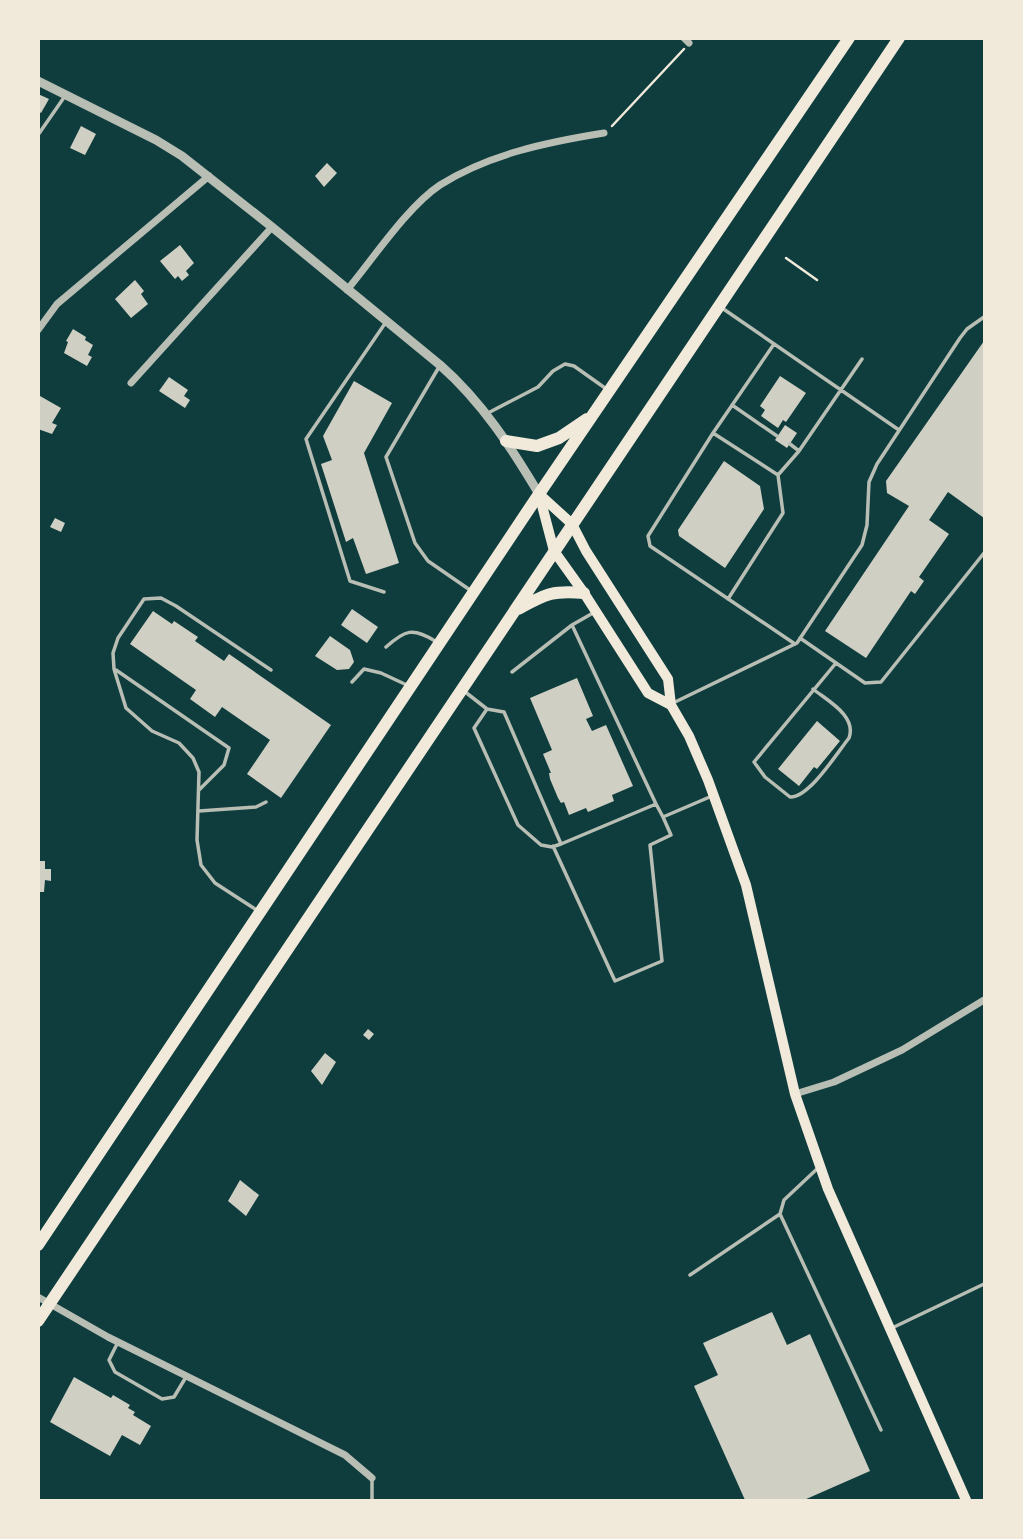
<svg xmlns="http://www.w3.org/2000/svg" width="1023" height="1539" font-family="Roboto,sans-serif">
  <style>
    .building { fill: #cfcfc3 }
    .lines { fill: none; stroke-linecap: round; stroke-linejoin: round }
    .path { stroke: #f1e9da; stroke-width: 2.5 }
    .service { stroke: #b8beb3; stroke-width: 3.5 }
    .minor { stroke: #b8beb3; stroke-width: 7 }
    .tertiary { stroke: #b8beb3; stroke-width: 9 }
    .primary { stroke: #f1e9da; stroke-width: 10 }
    .trunk { stroke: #f1e9da; stroke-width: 12 }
  </style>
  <rect width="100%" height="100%" fill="#0f3d3e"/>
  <path class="building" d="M38,94L49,99L41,113L38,111Z
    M81,126L96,134L85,155L70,148Z
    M327,163L337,173L324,187L315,176Z
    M180,245L194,263L186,271L189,275L182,281L178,276L175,279L160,261Z
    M135,280L144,291L141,294L148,304L131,318L115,299Z
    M73,329L86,337L85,340L93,345L88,355L92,357L87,366L64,353L68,342L66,341Z
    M984,341V518L948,492L929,520L949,534L919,577L924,581L915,594L911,591L866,658L825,631L909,506L887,493L886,481Z
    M780,376L806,393L786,422L783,420L778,428L761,416L765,410L760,406Z
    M169,377L188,390L184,396L190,400L185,408L159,391Z
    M354,381L392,403L364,453L399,563L366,574L353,538L346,542L321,464L332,460L323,436Z
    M40,396L61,408L52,423L57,425L52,434L38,429Z
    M785,425L797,433L787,448L775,440Z
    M724,461L760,486L764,509L725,568L679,536L678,530Z
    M55,518L65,523L61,532L50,527Z
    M352,609L378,627L367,643L341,625Z
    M153,611L172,624L174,621L198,637L195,641L224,661L229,654L331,725L281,798L247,774L270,740L222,707L215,717L190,699L196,690L130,644Z
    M330,636L350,650L354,662L349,669L337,670L315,656Z
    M577,678L593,716L586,719L592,731L606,725L633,786L612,795L614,801L588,812L586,808L569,815L564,802L561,803L558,798L550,779L549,773H551L543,754L552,750L530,698Z
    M817,721L840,741L817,769L814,767L799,786L778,769Z
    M38,861H45V869H51V881L45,880L44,892H38Z
    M368,1029L374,1034L369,1040L363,1035Z
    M325,1053L336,1062L322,1085L311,1071Z
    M240,1180L259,1195L246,1216L228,1201Z
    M772,1312L787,1345L810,1334L870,1471L804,1500H745L694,1386L718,1375L703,1343Z
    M74,1377L111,1398L113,1395L130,1405L128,1408L135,1412L133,1415L151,1426L140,1445L122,1435L110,1456L50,1422Z"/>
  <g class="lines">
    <path class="path" d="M612,126L684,49
      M786,258L817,280"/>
    <path class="service" d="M38,135L65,96
      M722,308L899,430
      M774,344L713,433L648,536L650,546L795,644
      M439,367L386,457L415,543L428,561L470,590
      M732,405L777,436
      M488,413L538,387L553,371L565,364L574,366L605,388
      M713,433L778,475
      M790,444L799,451
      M384,592L350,581L306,439L386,322
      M728,599L783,513L778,475L799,451L862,359
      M593,613L572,625L656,804
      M800,638L865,683L881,682L984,553
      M386,647C405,630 413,627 435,641
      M116,670L229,748L224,765L199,790
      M512,672L572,625
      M352,682L364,669L381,673L409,686
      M813,689C828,701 857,716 849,738C837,753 809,798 790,797L765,777L754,762L836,663
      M464,691L487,709
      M673,703L797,643L862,545L867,525L869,482L877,464L960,338L967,329L984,317
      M199,811L256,807L266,802
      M561,844L504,712L487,709L474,728L518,825L541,845L552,847L561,844L656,804L663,817L712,796
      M553,846L615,981L662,961L650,845L671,835L663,817
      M258,911L215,883L201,865L197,840L199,772L193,758L179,743L152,731L126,708L114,669L113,653L118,638L144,599L161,598L176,606L271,670
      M818,1168L784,1200L780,1214L881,1430
      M690,1275L780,1214
      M892,1328L984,1284
      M117,1344L109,1360L115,1372L162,1399L174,1397L186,1377
      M372,1478V1500"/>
    <path class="minor" d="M684,38L689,43
      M347,290C373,259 407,207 440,185C489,154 548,142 604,133
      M38,330L57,304L209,176
      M131,383L272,227
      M795,1094L834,1082L902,1050L984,1000
      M38,1297L108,1337L345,1455L372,1478"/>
    <path class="tertiary" d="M38,81L156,140L182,156L272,227L440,365C482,402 511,447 539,494"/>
    <path class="primary" d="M539,494L572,524L586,551L668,679L671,705L689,736L708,780L746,885L795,1094L828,1189L966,1500
      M539,494L554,551L584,593L648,693L671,705"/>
    <path class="trunk" d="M506,441L537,446L559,438L587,419
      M518,609C546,594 552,590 584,593
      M38,1245L539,494L849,38
      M38,1321L899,38"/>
  </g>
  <rect width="1023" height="1539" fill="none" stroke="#f1e9da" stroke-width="80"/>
</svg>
